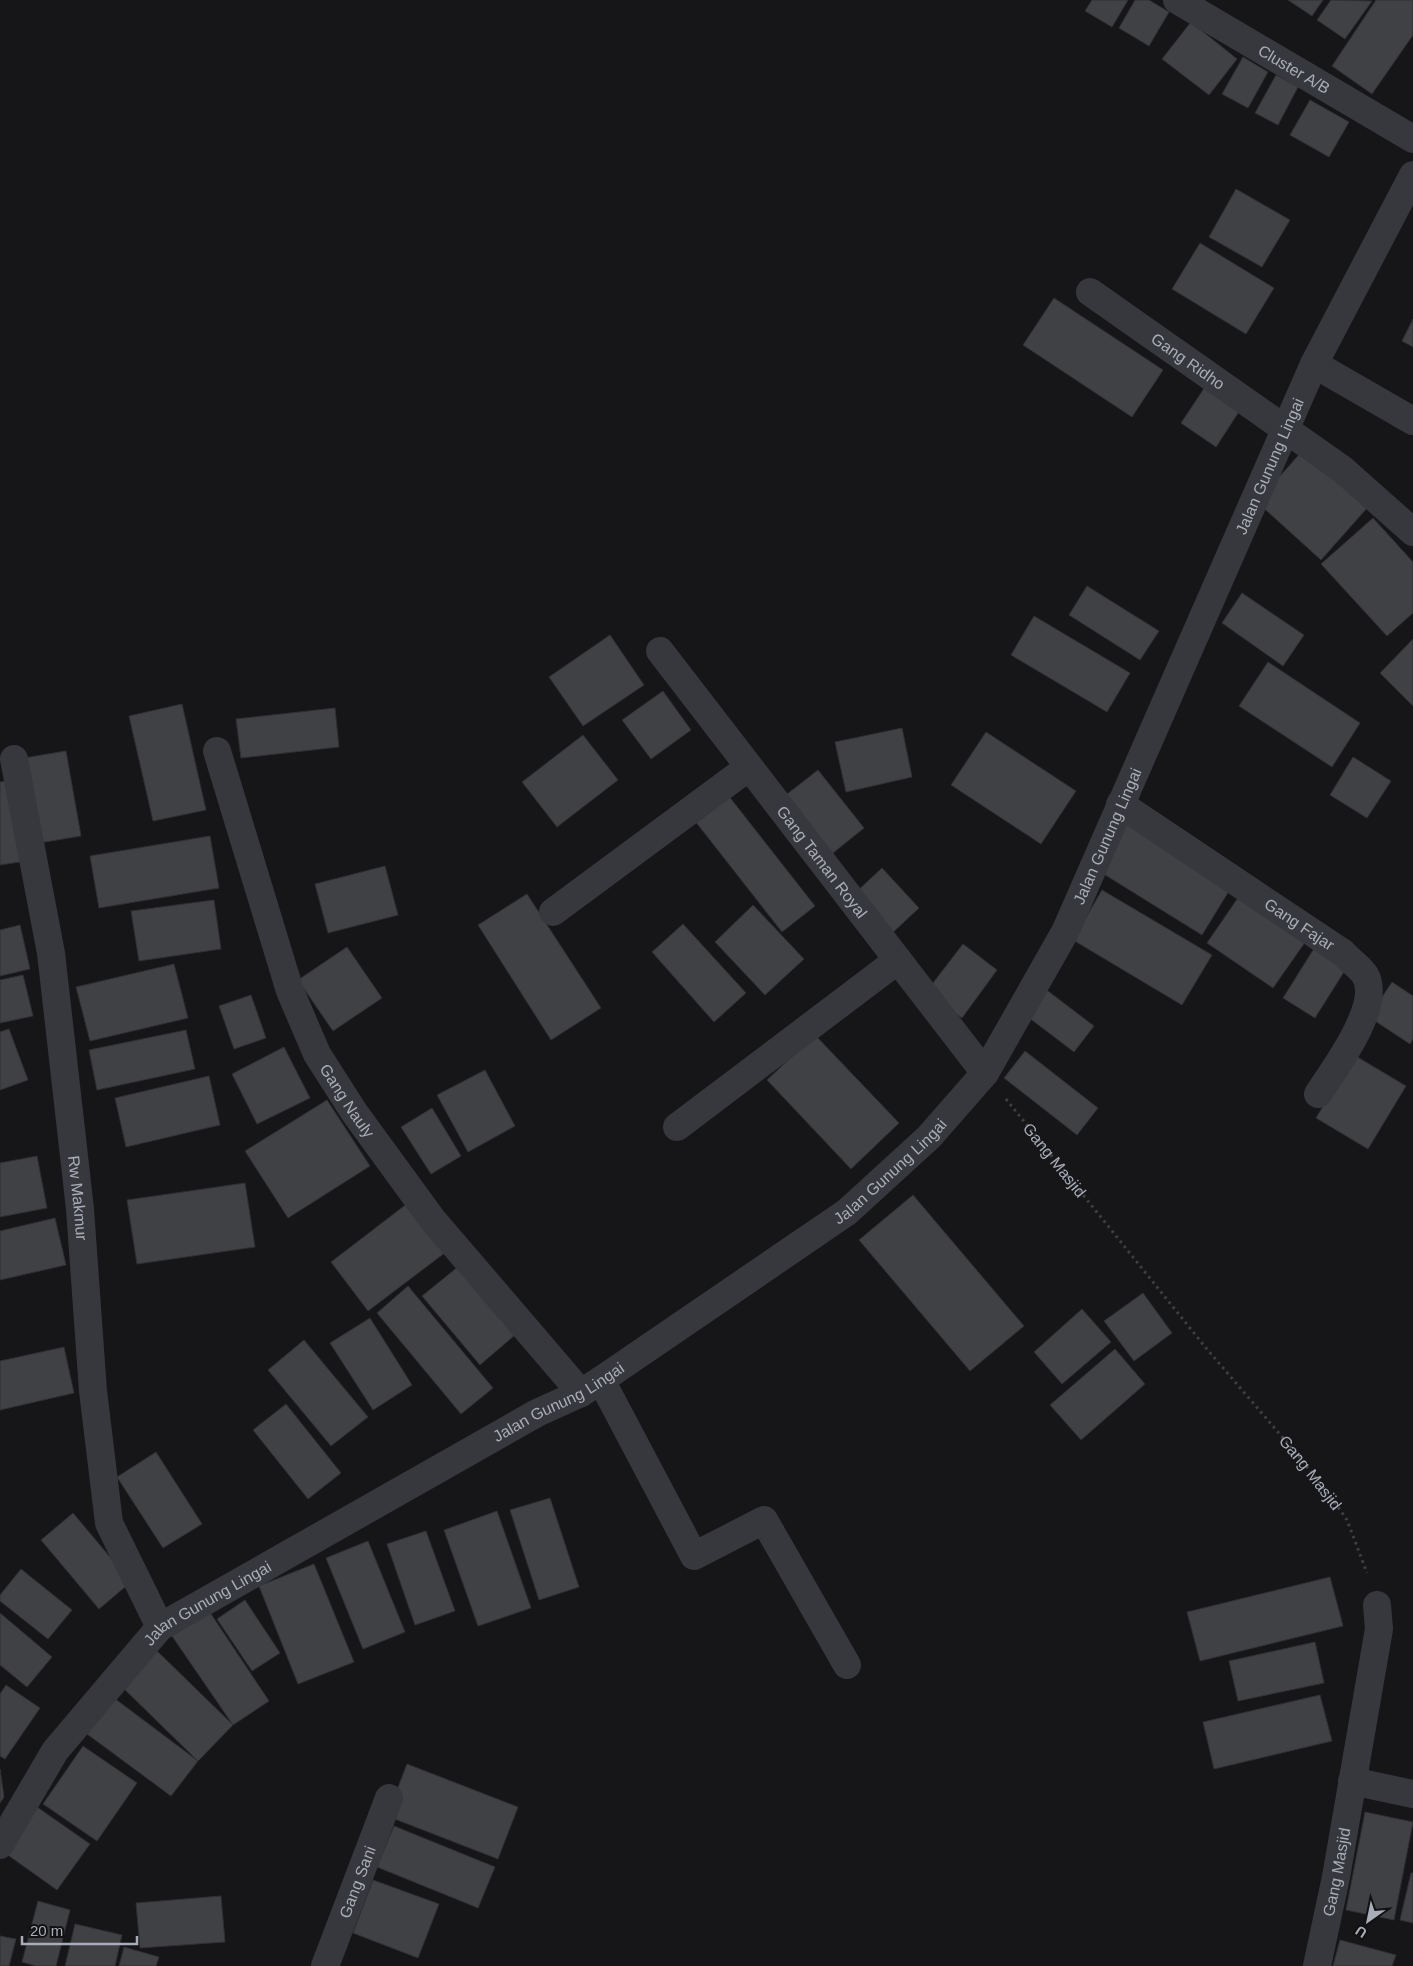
<svg xmlns="http://www.w3.org/2000/svg" width="1413" height="1966" font-family="Arial,sans-serif">
  <style>
    .building { fill: #404145; stroke: #303034 }
    .lines { fill: none; stroke-linecap: round; stroke-linejoin: round }
    .path { stroke: #3d3f44; stroke-width: 3; stroke-dasharray: 2.5 4; stroke-linecap: butt }
    .minor { stroke: #37383d; stroke-width: 28 }
    .labels { text-anchor: middle; dominant-baseline: central; stroke-width: 4; stroke-linejoin: round; paint-order: stroke }
    .street-label { font-size: 16px; fill: #a8adb8; stroke: #111113 }
  </style>
  <rect width="100%" height="100%" fill="#161618"/>
  <path class="building" d="M1092,0H1128L1112,27L1085,11Z
    M1135,0H1149L1169,12L1149,46L1119,28Z
    M1288,0H1323L1312,16Z
    M1331,0L1372,1L1345,39L1317,20Z
    M1376,0H1413V35L1372,94L1332,66Z
    M1191,22L1237,59L1209,95L1162,59Z
    M1243,57L1268,72L1248,108L1222,94Z
    M1276,75L1298,87L1278,125L1255,113Z
    M1310,100L1349,122L1329,157L1290,135Z
    M1236,189L1290,220L1262,267L1209,237Z
    M1200,243L1274,288L1246,334L1172,289Z
    M1054,298L1163,370L1132,417L1023,345Z
    M1413,319V347L1402,341Z
    M1207,384L1242,407L1216,447L1181,423Z
    M1304,449L1368,507L1321,560L1257,502Z
    M1373,518L1413,562V613L1387,636L1321,564Z
    M1087,586L1159,631L1140,660L1069,615Z
    M1242,593L1304,635L1283,666L1222,623Z
    M1034,616L1130,673L1107,712L1011,655Z
    M610,635L644,685L583,726L549,677Z
    M1413,639V706L1380,673Z
    M1268,662L1360,723L1332,767L1239,706Z
    M663,691L691,730L651,759L622,720Z
    M182,704L206,810L153,821L129,716Z
    M335,708L339,747L241,758L236,719Z
    M902,728L912,777L846,792L835,742Z
    M986,732L1076,791L1041,844L951,785Z
    M583,735L618,780L557,827L522,782Z
    M66,751L81,836L39,843L24,758Z
    M1353,757L1391,781L1367,818L1330,795Z
    M818,770L864,828L828,857L782,798Z
    M14,780L26,861L0,865V782Z
    M728,795L815,906L782,932L695,821Z
    M1124,820L1232,886L1202,935L1094,868Z
    M210,836L219,888L99,908L90,856Z
    M385,866L398,915L328,933L315,884Z
    M882,868L919,908L889,936L852,896Z
    M1102,890L1212,955L1182,1005L1073,940Z
    M1242,892L1308,938L1273,988L1207,943Z
    M527,894L601,1008L551,1040L478,925Z
    M214,900L221,949L139,961L131,911Z
    M753,905L804,959L765,995L715,942Z
    M683,924L746,993L714,1022L652,952Z
    M20,925L30,969L0,976V930Z
    M963,944L997,970L962,1018L926,992Z
    M347,947L382,998L333,1031L298,980Z
    M1315,947L1347,967L1315,1018L1283,998Z
    M174,964L188,1018L90,1041L76,987Z
    M23,975L33,1016L0,1023V980Z
    M1392,982L1413,996V1039L1410,1044L1369,1017Z
    M1044,988L1094,1026L1074,1052L1024,1014Z
    M251,995L266,1038L234,1049L219,1006Z
    M9,1029L28,1080L0,1090V1032Z
    M186,1030L195,1069L97,1090L89,1050Z
    M815,1035L899,1123L851,1169L767,1080Z
    M284,1047L310,1098L257,1124L232,1074Z
    M1025,1051L1098,1108L1077,1135L1004,1078Z
    M1354,1055L1406,1086L1368,1149L1316,1118Z
    M485,1070L515,1126L468,1152L437,1095Z
    M209,1076L220,1125L126,1147L115,1098Z
    M327,1100L370,1166L288,1218L245,1151Z
    M432,1108L461,1156L431,1174L401,1127Z
    M37,1156L47,1208L0,1217V1163Z
    M245,1183L255,1247L137,1264L127,1200Z
    M913,1195L1024,1326L970,1371L859,1240Z
    M408,1203L446,1252L368,1311L331,1262Z
    M55,1218L66,1265L0,1280V1231Z
    M459,1266L516,1334L480,1365L422,1296Z
    M408,1286L493,1388L461,1414L377,1313Z
    M1143,1293L1172,1333L1134,1361L1104,1321Z
    M1082,1309L1111,1342L1062,1384L1034,1352Z
    M370,1318L412,1385L373,1410L330,1343Z
    M304,1340L368,1417L331,1446L268,1370Z
    M64,1347L74,1393L0,1410V1361Z
    M1115,1349L1145,1384L1081,1440L1050,1405Z
    M286,1404L341,1473L308,1499L253,1430Z
    M156,1452L202,1524L163,1548L117,1477Z
    M550,1498L579,1587L539,1600L510,1510Z
    M497,1511L531,1608L478,1626L444,1530Z
    M73,1513L131,1582L99,1609L41,1540Z
    M426,1531L455,1611L415,1625L387,1544Z
    M368,1541L405,1632L363,1649L326,1558Z
    M314,1564L354,1662L298,1684L259,1586Z
    M21,1569L72,1610L48,1639L0,1601V1595Z
    M1330,1577L1343,1626L1200,1661L1187,1612Z
    M245,1600L280,1653L252,1671L217,1619Z
    M209,1611L269,1701L233,1725L172,1636Z
    M0,1613L52,1657L27,1687L0,1665Z
    M1315,1642L1324,1683L1238,1701L1229,1661Z
    M153,1647L233,1725L198,1761L118,1683Z
    M6,1685L40,1708L5,1759L0,1756V1694Z
    M1320,1695L1332,1741L1214,1769L1203,1722Z
    M114,1698L198,1761L171,1796L87,1734Z
    M83,1746L137,1783L97,1841L43,1804Z
    M407,1764L518,1807L498,1859L387,1816Z
    M0,1769L4,1797L0,1803Z
    M37,1807L90,1844L57,1890L5,1853Z
    M1365,1812L1413,1822L1394,1920L1346,1910Z
    M394,1826L495,1867L478,1908L377,1867Z
    M1411,1873H1413V1923L1400,1920Z
    M373,1880L439,1904L418,1958L353,1933Z
    M221,1896L225,1942L140,1948L136,1903Z
    M38,1901L70,1910L56,1966H36L22,1962Z
    M75,1924L122,1935L115,1966H65Z
    M0,1936L16,1939L9,1966H0Z
    M1340,1940L1396,1955L1392,1966H1333Z
    M124,1947L159,1957L156,1966H119Z"/>
  <g class="lines">
    <path class="path" id="s1" d="M1006,1099L1206,1348L1301,1459L1338,1507L1347,1520L1367,1573"/>
    <g class="minor">
      <path id="s2" d="M1177,0L1413,139"/>
      <path id="s3" d="M1090,292L1342,469L1413,532"/>
      <path d="M1314,364L1413,421"/>
      <path id="s4" d="M660,651L985,1073"/>
      <path id="s5" d="M217,751L290,991L317,1054L354,1112L432,1219L581,1393"/>
      <path id="s6" d="M14,759L51,953L80,1209L93,1391L109,1523L160,1627"/>
      <path id="s7" d="M1120,804L1343,953C1349,960 1360,967 1365,975C1383,1005 1334,1069 1318,1094"/>
      <path d="M553,912L749,767"/>
      <path d="M677,1127L898,960"/>
      <path d="M601,1380L694,1556L764,1520L847,1665"/>
      <path d="M1352,1781L1413,1794"/>
      <path id="s8" d="M0,1845L55,1751L160,1627L537,1413L581,1393L601,1380L847,1212L929,1137L985,1073L1065,932L1314,364L1413,175"/>
      <path id="s9" d="M325,1966L389,1798"/>
      <path id="s10" d="M1317,1966L1336,1877L1379,1629L1377,1605"/>
    </g>
  </g>
  <g class="labels">
    <g class="street-label">
      <text stroke="none"><textPath href="#s2" startOffset="136">Cluster A/B</textPath></text>
      <text stroke="none"><textPath href="#s3" startOffset="120">Gang Ridho</textPath></text>
      <text stroke="none"><textPath href="#s8" startOffset="1942">Jalan Gunung Lingai</textPath></text>
      <text stroke="none"><textPath href="#s8" startOffset="1538">Jalan Gunung Lingai</textPath></text>
      <text stroke="none"><textPath href="#s4" startOffset="266">Gang Taman Royal</textPath></text>
      <text stroke="none"><textPath href="#s7" startOffset="216">Gang Fajar</textPath></text>
      <text stroke="none"><textPath href="#s5" startOffset="375">Gang Nauly</textPath></text>
      <text stroke="none"><textPath href="#s1" startOffset="78">Gang Masjid</textPath></text>
      <text stroke="none"><textPath href="#s8" startOffset="1134">Jalan Gunung Lingai</textPath></text>
      <text stroke="none"><textPath href="#s6" startOffset="444">Rw Makmur</textPath></text>
      <text stroke="none"><textPath href="#s8" startOffset="729">Jalan Gunung Lingai</textPath></text>
      <text stroke="none"><textPath href="#s1" startOffset="482">Gang Masjid</textPath></text>
      <text stroke="none"><textPath href="#s8" startOffset="324">Jalan Gunung Lingai</textPath></text>
      <text stroke="none"><textPath href="#s10" startOffset="96">Gang Masjid</textPath></text>
      <text stroke="none"><textPath href="#s9" startOffset="90">Gang Sani</textPath></text>
    </g>
  </g>
  <g transform="translate(1368 1921) rotate(213)" stroke="#111113" stroke-width="4" paint-order="stroke">
  <path d="M0-4L9 19L0 12L-9 19Z" fill="#a8adb8"/>
  <text y="-8" font-size="14" font-weight="bold" text-anchor="middle" fill="#a8adb8">U</text>
  </g>
  <path d="M22 1936v8h115v-8" fill="none" stroke="#a8adb8" stroke-width="2.5"/>
  <text x="30" y="1936" font-size="15" fill="#a8adb8" stroke="#111113" stroke-width="4" paint-order="stroke">20 m</text>
</svg>
